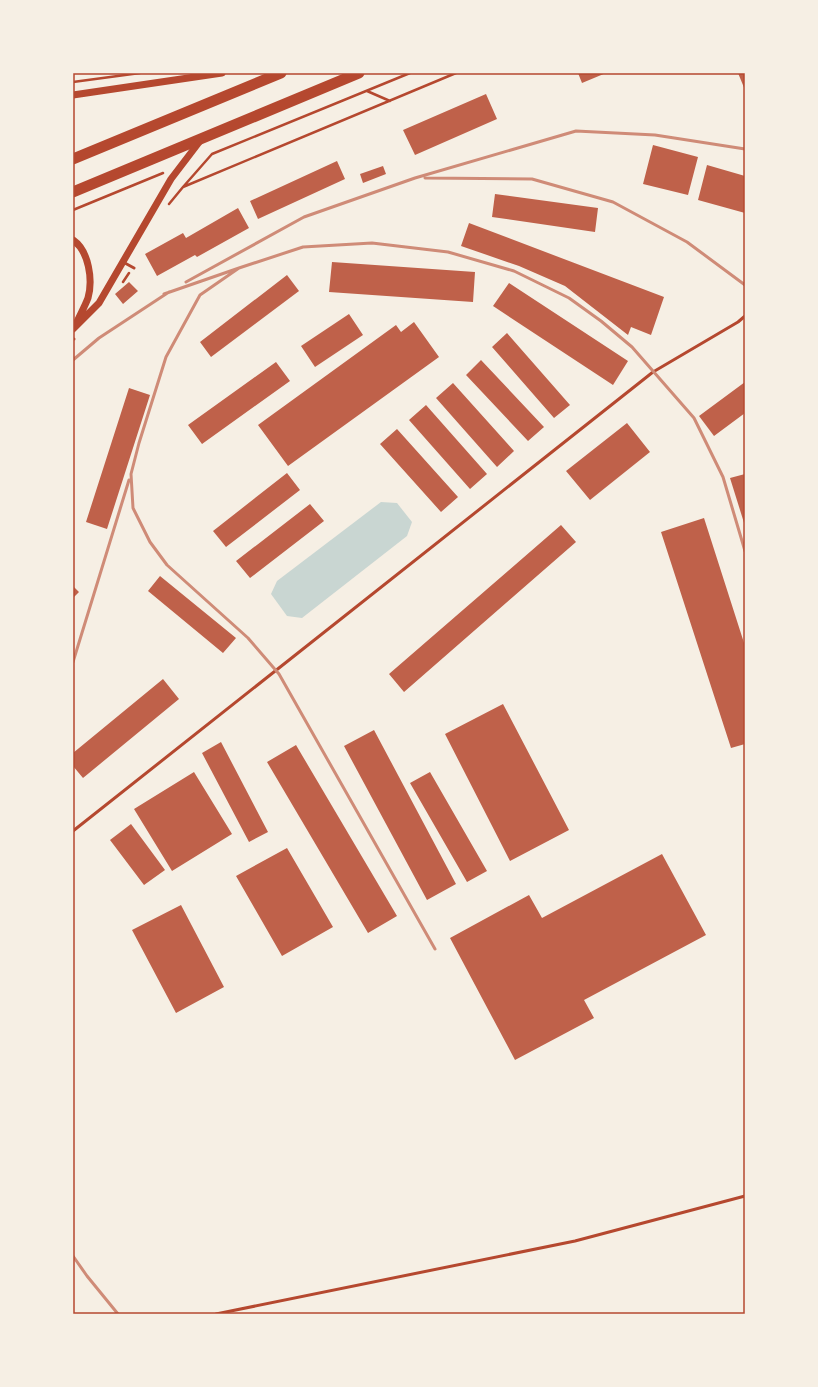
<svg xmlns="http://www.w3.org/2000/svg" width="818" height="1387" font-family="'Golos Text',sans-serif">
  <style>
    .water { fill: #c9d6d2 }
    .building { fill: #bf614a }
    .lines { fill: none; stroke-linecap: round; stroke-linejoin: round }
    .path { stroke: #b5482f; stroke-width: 2.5 }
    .service { stroke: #b5482f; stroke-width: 3 }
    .tertiary { stroke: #b5482f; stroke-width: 7 }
    .trunk { stroke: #b5482f; stroke-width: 11 }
    .rail { stroke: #cf8b77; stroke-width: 3 }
    .neatline { fill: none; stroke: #b5482f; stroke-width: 1.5 }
  </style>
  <rect width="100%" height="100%" fill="#f6efe4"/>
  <path class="water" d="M381,502L397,503L412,522L407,536L302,618L287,616L271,594L277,581Z"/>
  <path class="building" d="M578,73H606L582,83Z
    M738,73H745V90Z
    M486,94L497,119L415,155L403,130Z
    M653,145L698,157L688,195L643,184Z
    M337,161L345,179L258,219L250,201Z
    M707,165L745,176V213L698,200Z
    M383,166L386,174L363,183L360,174Z
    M495,194L598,208L595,232L492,217Z
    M238,208L249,228L197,257L195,255L157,276L145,254L183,233L186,238Z
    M469,223L664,297L651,335L631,327L628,335L565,286L519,266L461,246Z
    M332,262L475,272L473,302L329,292Z
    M287,275L299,291L211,357L200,342Z
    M129,282L138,291L123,304L115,294Z
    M509,283L628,361L613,385L493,306Z
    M349,314L363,335L315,367L301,346Z
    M414,322L439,357L288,466L258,425L396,325L401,332Z
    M507,333L570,405L554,418L492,347Z
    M481,360L544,427L528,441L466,375Z
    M276,362L290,381L202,444L188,425Z
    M745,382V413L714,436L699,416Z
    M453,383L514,451L497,467L436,398Z
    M129,388L150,395L107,529L86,522Z
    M426,405L487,474L470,489L409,420Z
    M627,423L650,452L590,500L566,471Z
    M397,429L458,497L441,512L380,444Z
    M287,473L300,490L226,547L213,531Z
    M745,474V526L730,478Z
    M310,504L324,521L250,578L236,561Z
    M704,518L745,646V744L731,748L661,532Z
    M561,525L576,542L404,692L389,674Z
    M160,576L236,638L223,653L148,591Z
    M73,586L79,592L73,598Z
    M163,679L179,699L83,778L73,766V753Z
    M503,704L569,830L510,861L445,734Z
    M374,730L456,884L427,900L344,746Z
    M221,742L268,832L249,842L202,753Z
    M296,745L397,916L368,933L267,762Z
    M194,772L232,834L172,871L134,809Z
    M430,772L487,871L467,882L410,783Z
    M131,824L165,870L144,885L110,840Z
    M287,848L333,927L282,956L236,876Z
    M662,854L706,935L584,1000L594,1018L515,1060L450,938L529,895L542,918Z
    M181,905L224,987L176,1013L132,930Z"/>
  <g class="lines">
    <path class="path" d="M73,82L140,73
      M367,91L390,101
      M183,187L212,154L410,73
      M169,204L183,187L456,73
      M73,210L163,173
      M123,282L129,273"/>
    <path class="service" d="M123,262L134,268
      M73,339H74
      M73,831L653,372L738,322L745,316
      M216,1314L575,1241L745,1196"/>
    <path class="tertiary" d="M73,95L222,73
      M73,240C89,251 93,280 88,298C85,306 80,315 76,324
      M73,329L99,303L171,179L200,141"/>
    <path class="trunk" d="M73,159L281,73
      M73,192L359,73"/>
    <path class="rail" d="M425,178L532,179L613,202L687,242L745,285
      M239,268L200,295L166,357L139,443L131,474L133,508L150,542L167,565L248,638L279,674L435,949
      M186,282L304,217L415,178L576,131L655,135L745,149
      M164,294L239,268L303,247L372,243L448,252L514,271L569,298L601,321L632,347L694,418L723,477L745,551
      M73,360L99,338L169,292
      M73,662L129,480
      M73,1256L87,1276L118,1314"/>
  </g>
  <rect width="818" height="1387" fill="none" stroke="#f6efe4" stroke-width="148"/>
  <rect x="74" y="74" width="670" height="1239" class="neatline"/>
</svg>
